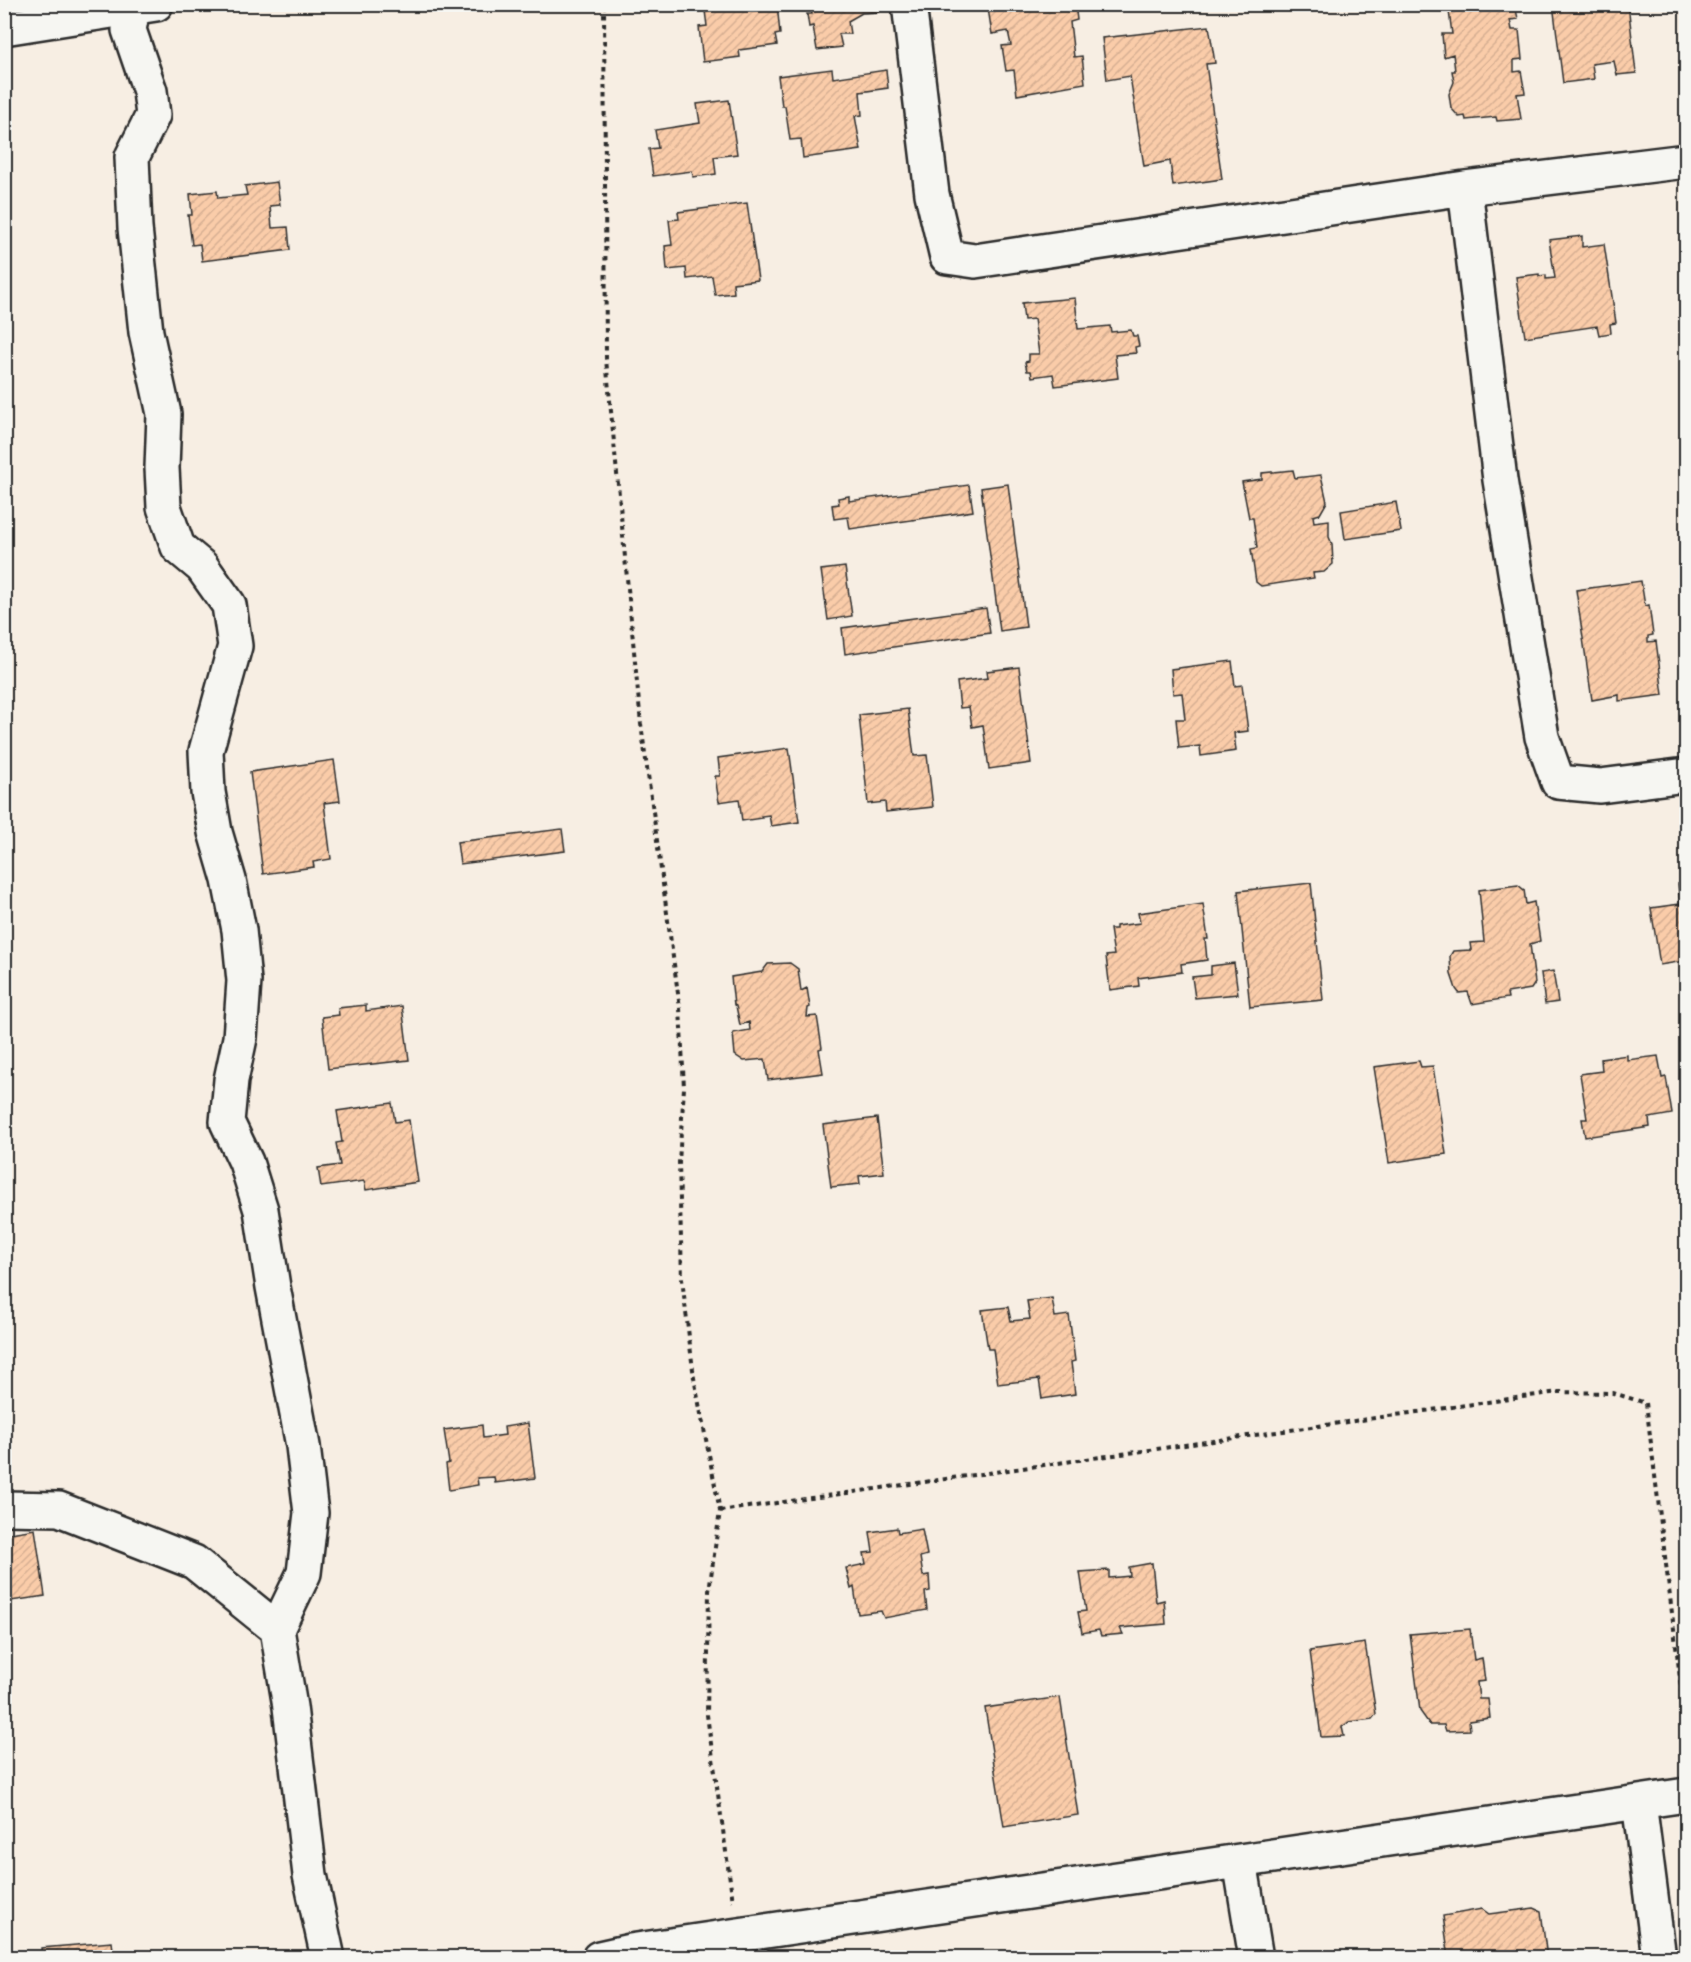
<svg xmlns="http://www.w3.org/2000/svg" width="1691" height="1962" font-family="Itim,sans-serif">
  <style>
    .building { fill: url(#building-hatch); stroke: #2b2b2b; stroke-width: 1.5 }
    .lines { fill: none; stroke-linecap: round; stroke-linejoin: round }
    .minor-casing { stroke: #2b2b2b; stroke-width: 38 }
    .path { stroke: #2b2b2b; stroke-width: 4; stroke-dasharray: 4.5 4.5; stroke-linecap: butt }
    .minor { stroke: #f6f6f2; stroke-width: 33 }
  </style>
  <defs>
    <pattern id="building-hatch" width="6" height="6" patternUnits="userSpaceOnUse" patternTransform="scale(1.5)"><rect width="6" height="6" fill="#facca9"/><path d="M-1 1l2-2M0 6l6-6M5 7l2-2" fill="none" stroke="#d6af92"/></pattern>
  </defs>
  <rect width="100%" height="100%" fill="#f7eee3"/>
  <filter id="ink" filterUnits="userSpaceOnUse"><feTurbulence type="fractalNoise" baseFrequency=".0167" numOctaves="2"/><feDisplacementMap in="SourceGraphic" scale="12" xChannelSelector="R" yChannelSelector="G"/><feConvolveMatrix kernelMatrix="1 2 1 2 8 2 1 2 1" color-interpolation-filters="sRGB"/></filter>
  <g filter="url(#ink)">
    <path class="building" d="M694,4H777L780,34L775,35L777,45L739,50L740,57L703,62L699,27L707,26L705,11L695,12Z
      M807,4H879V12L862,13L848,21L850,34H839L842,47L817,50L813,26L809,27L807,14H812L811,8Z
      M1010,4H1075L1077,20L1070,22L1074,57L1082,56L1085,83L1017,95L1014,70L1006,71L1002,46L1011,45L1008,31L992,34L988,8Z
      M1484,4H1515L1518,19L1510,20L1512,30H1519L1522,59L1514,60V72L1521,71L1525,93L1517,94L1521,119L1497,121L1496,117L1466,120L1465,116L1459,117L1451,108L1449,94L1454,82L1452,71H1455L1453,54L1444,57L1442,34H1452L1449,11L1484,7Z
      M1553,4H1569L1570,10L1628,4L1636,73L1617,75L1614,61L1592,64L1594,79L1563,83Z
      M1209,26L1215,63L1206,64L1222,179L1173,186L1170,161L1144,166L1130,76L1107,80L1102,38Z
      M832,69L833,78L886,70L888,88L860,92L862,115L855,116L861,150L803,158L801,139L790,140L785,106H782L778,76Z
      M729,100L737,154L714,157L716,174L693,177L692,171L653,176L649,149L658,148L655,130L700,123L697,104Z
      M277,182L280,205L270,206L272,228L288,227L290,250L202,261L200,244L192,245L188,215H192L190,194L217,191L218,198L247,195L245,186Z
      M747,203L758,280L733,283L734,293L715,295L712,276L687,279L686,268L667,270L665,246L672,245L669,220L679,219L678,212Z
      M1582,236V247L1604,244L1616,323L1610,324L1611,333L1599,335L1597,326L1525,337L1516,277L1539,274V276L1546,275V279L1555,278L1549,240Z
      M1075,298L1078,329L1110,326L1111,332L1131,330L1133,336H1137L1139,346L1135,347L1136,353L1115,355L1118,378L1055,386L1053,374L1032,377L1031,371H1027L1025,362L1029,361V354H1039L1034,319L1024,320L1022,303Z
      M1293,470L1295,478L1321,475L1327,502L1320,514L1313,516L1314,522L1329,520V537L1332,544L1333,564L1324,572L1313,573L1314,578L1261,586L1256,582L1251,549L1257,548L1253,518H1249L1242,482L1262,479V473Z
      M1008,484L1026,627L1000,631L981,488Z
      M969,485L973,511L850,529L848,517L834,519L832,505L839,504L838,498L849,496V501Z
      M1396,502L1401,531L1345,539L1341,511Z
      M845,567L852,616L828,620L821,570Z
      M1641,581L1645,606L1649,605L1653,635L1648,636V642L1656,641L1663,695L1619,701V695L1592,700L1576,590Z
      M1686,592V634L1681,593Z
      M986,608L990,633L845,654L842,628Z
      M1232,661L1235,686L1242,685L1248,731L1234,733L1236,751L1201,756L1200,746L1179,748L1176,719H1185L1182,693L1173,694L1171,669Z
      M1019,667L1031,763L989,769L983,725L972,727L969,707L960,708L957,682L988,678L987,671Z
      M908,709L914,756L927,755L933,807L886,812L885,802L868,804L859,715Z
      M789,748L799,822L771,826L769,815L761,816L762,818L742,821L739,799L719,802L715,776H720L718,758Z
      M334,760L340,801L324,803L331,859L313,862L314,867L263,874L250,772Z
      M562,829L565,851L460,864L457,842Z
      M1311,883L1323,1000L1250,1007L1238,891Z
      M1686,883V957L1684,958V961L1660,965L1651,908L1680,904L1678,884Z
      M1518,885L1524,890L1526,904L1534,902L1540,941L1530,944L1535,983L1531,989L1507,993L1508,998L1472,1004L1468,992L1459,993L1456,989L1451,974L1450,956L1453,951L1471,950L1470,943L1484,942L1479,890Z
      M1203,904L1208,939H1205L1207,960L1181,964L1182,972L1138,978L1139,986L1110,990L1106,956L1114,955L1110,929H1116V926L1140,923L1138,913Z
      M790,963L798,969L801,991L807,988L810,1007L808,1008L807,1017L817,1016L822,1048L819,1049L823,1073L768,1080L765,1059L744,1061L735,1055L733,1033L750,1030L749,1022L740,1025L736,1006L734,1005L731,977L762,972L768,964Z
      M1234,963L1238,994L1195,998L1192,977L1211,975V966Z
      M1553,971L1558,1002L1545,1004L1541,973Z
      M366,1005V1011L402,1006L409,1060L328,1069L322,1017L339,1015L338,1008Z
      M1627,1055V1060L1658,1056L1662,1078L1666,1077L1672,1114L1649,1118L1650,1127L1585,1137L1582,1119H1587L1580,1074L1602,1071L1601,1059Z
      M1419,1061L1421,1067L1433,1066L1446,1154L1389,1163L1374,1067Z
      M392,1103L395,1122L409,1120L418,1182L366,1190L364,1181L321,1187L318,1168L340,1165L336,1143L342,1142L337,1111Z
      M877,1118L884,1173L859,1176L860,1184L831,1187L823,1125Z
      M1052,1298L1055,1317L1069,1315L1075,1361L1071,1362L1075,1394L1042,1399L1039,1379L998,1384L993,1349H988L982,1310L1008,1307L1011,1321L1030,1319L1027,1301Z
      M528,1423L535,1478L495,1483L494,1477L477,1478L478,1485L449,1490L446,1464L449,1463L444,1430L482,1425L483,1438L505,1435L504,1427Z
      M897,1528L898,1533L922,1529L927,1555L920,1557L923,1576L929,1575L930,1591L925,1592L927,1610L884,1618L881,1611L858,1614L854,1587L851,1589L846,1568L866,1564L864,1553L873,1552L870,1532Z
      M35,1529L45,1596L4,1602V1534Z
      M1152,1563L1156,1602L1164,1600L1166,1624L1120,1628L1123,1634L1101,1636L1099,1630L1082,1633L1078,1612L1086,1611L1080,1572L1109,1570V1578L1130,1576L1129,1567Z
      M1470,1629L1474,1660L1482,1658L1485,1681L1477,1682L1479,1699H1488L1490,1718L1469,1721L1470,1730L1446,1731L1444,1725H1430L1420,1711L1410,1634Z
      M1365,1643L1376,1714L1372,1719L1349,1722L1342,1727L1344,1736L1321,1737L1310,1651Z
      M1060,1697L1078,1815L1004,1827L985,1708Z
      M1534,1908L1541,1911L1547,1958H1449L1443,1916L1482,1909L1489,1914Z
      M112,1942L114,1958H42L41,1948Z"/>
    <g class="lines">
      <defs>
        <path id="minor" d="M909,4L932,194L947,257L975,261L1465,188L1686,161
          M133,8L129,30L150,91L153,115L132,157L135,228L146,332L164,414L162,468L164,507L178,547L202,567L229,605L235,646L206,751L208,792L215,832L229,880L239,930L244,981L240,1038L231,1080L227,1122L246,1162L261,1210L273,1287L303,1446L311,1513L304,1573L277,1629
          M4,28L156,4
          M1465,188L1500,480L1542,737L1558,782L1600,786L1686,775
          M4,1508L59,1509L194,1562L277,1629L290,1707L310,1875L328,1958
          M1639,1802L1659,1958
          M1240,1861L1256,1958
          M599,1958L630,1951L1686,1795"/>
      </defs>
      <use href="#minor" class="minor-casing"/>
      <path class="path" d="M604,4L606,359L641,724L680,1008L684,1088L679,1162L682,1279L694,1378L720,1511L709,1591L707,1715L733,1902
        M720,1511L1558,1392L1613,1393L1646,1403L1686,1726"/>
      <use href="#minor" class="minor"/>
    </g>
  </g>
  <rect width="1691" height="1962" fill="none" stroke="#f6f6f2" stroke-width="24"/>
  <rect x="12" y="12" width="1667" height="1938" fill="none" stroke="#2b2b2b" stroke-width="2" filter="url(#ink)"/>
</svg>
